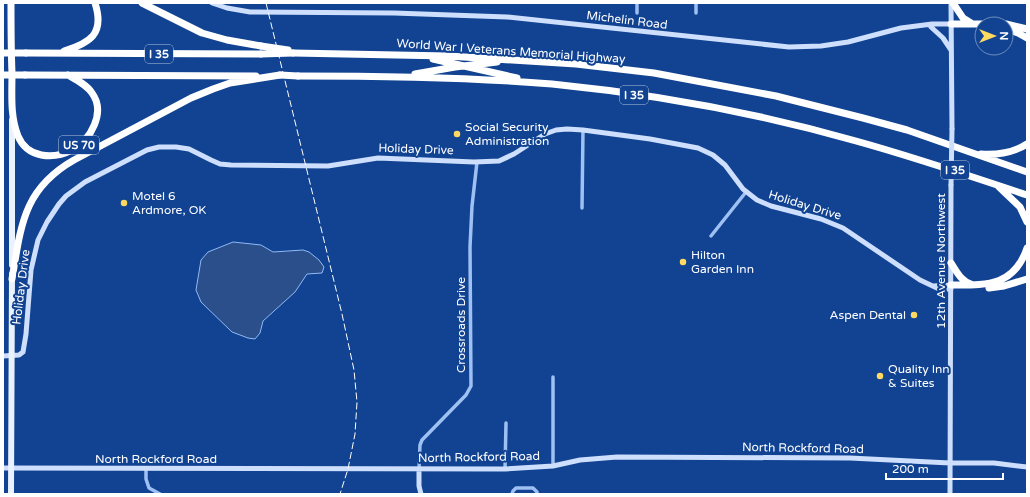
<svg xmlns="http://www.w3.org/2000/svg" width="1030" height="497" font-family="'Varela Round',sans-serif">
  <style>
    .water { fill: #2b4f8a; stroke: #90baf6 }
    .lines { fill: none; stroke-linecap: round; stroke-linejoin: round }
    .street { stroke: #9ec0f3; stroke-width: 3.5 }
    .secondary { stroke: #cddffc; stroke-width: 5 }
    .primary { stroke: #eaf1ff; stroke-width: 6 }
    .highway { stroke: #fff; stroke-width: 7 }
    .rail { stroke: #fff; stroke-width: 1; stroke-dasharray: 7 3; stroke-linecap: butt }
    .secondary-bridge { stroke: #cddffc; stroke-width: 5 }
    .highway-bridge { stroke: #fff; stroke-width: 7 }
    .poi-dot { fill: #ffd960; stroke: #114392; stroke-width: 1.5 }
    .labels { text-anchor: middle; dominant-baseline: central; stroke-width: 4; stroke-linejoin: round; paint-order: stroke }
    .shield { fill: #114392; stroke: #b8c7de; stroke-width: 1 }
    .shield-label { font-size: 11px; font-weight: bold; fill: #fff }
    .street-label { font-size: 12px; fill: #fff; stroke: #114392 }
    .poi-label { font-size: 12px; fill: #fff; stroke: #114392; text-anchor: start }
  </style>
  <rect width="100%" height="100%" fill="#114392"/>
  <path class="water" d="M233,242L261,245L273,252L303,250L309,252L319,260L324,267L322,273L307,274L295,292L263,321L260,333L255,339L248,338L232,332L201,302L196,290L201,260L208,252Z"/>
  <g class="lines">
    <path class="street" d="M637,3V13
      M696,13V3
      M582,208L583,130
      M711,236L746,192
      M553,466V377
      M146,469V479L149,488L160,494
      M419,469L420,445L422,440L466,395L471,386L470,247L472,206L477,162
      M505,469L506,423
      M512,494L513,491L516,488H533L537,492V494"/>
    <path class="secondary" d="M212,3L227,8L250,12L394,13L507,17L789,47L821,46L848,42L901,28L932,24H951
      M951,3L952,129
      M931,27L943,38L951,50
      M933,286L951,285
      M3,356L19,355L23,352L26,334L31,270L38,240L47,222L59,204L66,196L85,182L147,150L159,147H176L189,149L211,160L220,164L231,165L328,166L378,158L474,162L499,161L514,154L545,134L556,130L567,129L583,130L650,139L698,148L713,155L725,165L743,189L757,200L771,206L821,219L843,228L920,280L939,289H951
      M3,468L505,469L553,466L580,460L617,457L850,458L950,463H994L1027,467
      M419,469V486L421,494
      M950,494L951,185"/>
    <path class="primary" d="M12,120V265
      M11,494L12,274"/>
    <path class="highway" d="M11,3C11,26 11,50 12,73C12,95 10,116 18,136C27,158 53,160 72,150C91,140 106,112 92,93C87,85 77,80 68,75
      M142,3L202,33L227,40L261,46
      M953,3L963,18L971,23
      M951,24H1003
      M1006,24L1027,29
      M1006,29L1018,33L1027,38
      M64,51C90,43 105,34 95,3
      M26,53L261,54
      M293,53L448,56L576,64L654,73L776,96L863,118L907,130L1027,172
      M433,59L517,78
      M415,74L455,67L497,62
      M25,75L256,76
      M298,76C383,76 467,77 552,84C653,94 758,113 856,141C914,157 970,176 1027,195
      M981,154C998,155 1013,153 1027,144
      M999,187L1020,207L1027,222
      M951,263C957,272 961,281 971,284
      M12,279C21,226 23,189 74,160L191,98L213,89L230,83L280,75
      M951,285C986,285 1014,287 1027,248
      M989,288L1004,286L1027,279"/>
    <path class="rail" d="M266,3L342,314L354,370L357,402L355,434L348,469L340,494"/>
    <path class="secondary-bridge" d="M951,185L952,129"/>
    <path class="highway-bridge" d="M261,46L288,50
      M3,53H26
      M261,54L293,53
      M3,75H25
      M280,75L298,76"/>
  </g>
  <g class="poi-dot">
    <circle cx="457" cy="134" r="4"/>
    <circle cx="124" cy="203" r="4"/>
    <circle cx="683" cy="262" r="4"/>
    <circle cx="914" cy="315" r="4"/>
    <circle cx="880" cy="376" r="4"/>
  </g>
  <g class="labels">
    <g class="shield">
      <rect x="145" y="45" width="28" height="18" rx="3"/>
      <rect x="620" y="86" width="28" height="18" rx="3"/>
      <rect x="59" y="136" width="40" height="18" rx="3"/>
      <rect x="941" y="161" width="28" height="18" rx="3"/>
    </g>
    <g class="shield-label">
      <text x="159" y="54">I 35</text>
      <text x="634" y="95">I 35</text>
      <text x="79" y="145">US 70</text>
      <text x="955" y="170">I 35</text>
    </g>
    <g class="street-label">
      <text transform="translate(627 20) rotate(7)">Michelin Road</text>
      <text transform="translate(511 51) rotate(4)">World War I Veterans Memorial Highway</text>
      <text transform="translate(416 149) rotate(2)">Holiday Drive</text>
      <text transform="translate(805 205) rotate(17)">Holiday Drive</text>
      <text transform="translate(941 261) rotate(-90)">12th Avenue Northwest</text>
      <text transform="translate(21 287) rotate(-83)">Holiday Drive</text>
      <text transform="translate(461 325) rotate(-90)">Crossroads Drive</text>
      <text transform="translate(803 448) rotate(1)">North Rockford Road</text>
      <text transform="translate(479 457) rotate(-1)">North Rockford Road</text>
      <text x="156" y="459">North Rockford Road</text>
    </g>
    <g class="poi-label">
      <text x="465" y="127">Social Security<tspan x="465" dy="14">Administration</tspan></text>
      <text x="132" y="196">Motel 6<tspan x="132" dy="14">Ardmore, OK</tspan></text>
      <text x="691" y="255">Hilton<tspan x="691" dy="14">Garden Inn</tspan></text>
      <text x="906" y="315" text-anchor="end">Aspen Dental</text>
      <text x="888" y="369">Quality Inn<tspan x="888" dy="14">&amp; Suites</tspan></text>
    </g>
  </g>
  <rect width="1030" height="497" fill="none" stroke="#ffffff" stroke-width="8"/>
  <g transform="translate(994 36) rotate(90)"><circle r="19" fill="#114392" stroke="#708ebe"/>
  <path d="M0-3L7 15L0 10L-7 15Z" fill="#ffd960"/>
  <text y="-6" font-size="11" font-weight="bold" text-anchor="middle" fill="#ffffff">N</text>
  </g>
  <path d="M886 473v6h117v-6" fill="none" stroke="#ffffff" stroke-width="2"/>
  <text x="892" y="473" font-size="12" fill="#ffffff" stroke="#114392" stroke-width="3" paint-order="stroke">200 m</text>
</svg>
